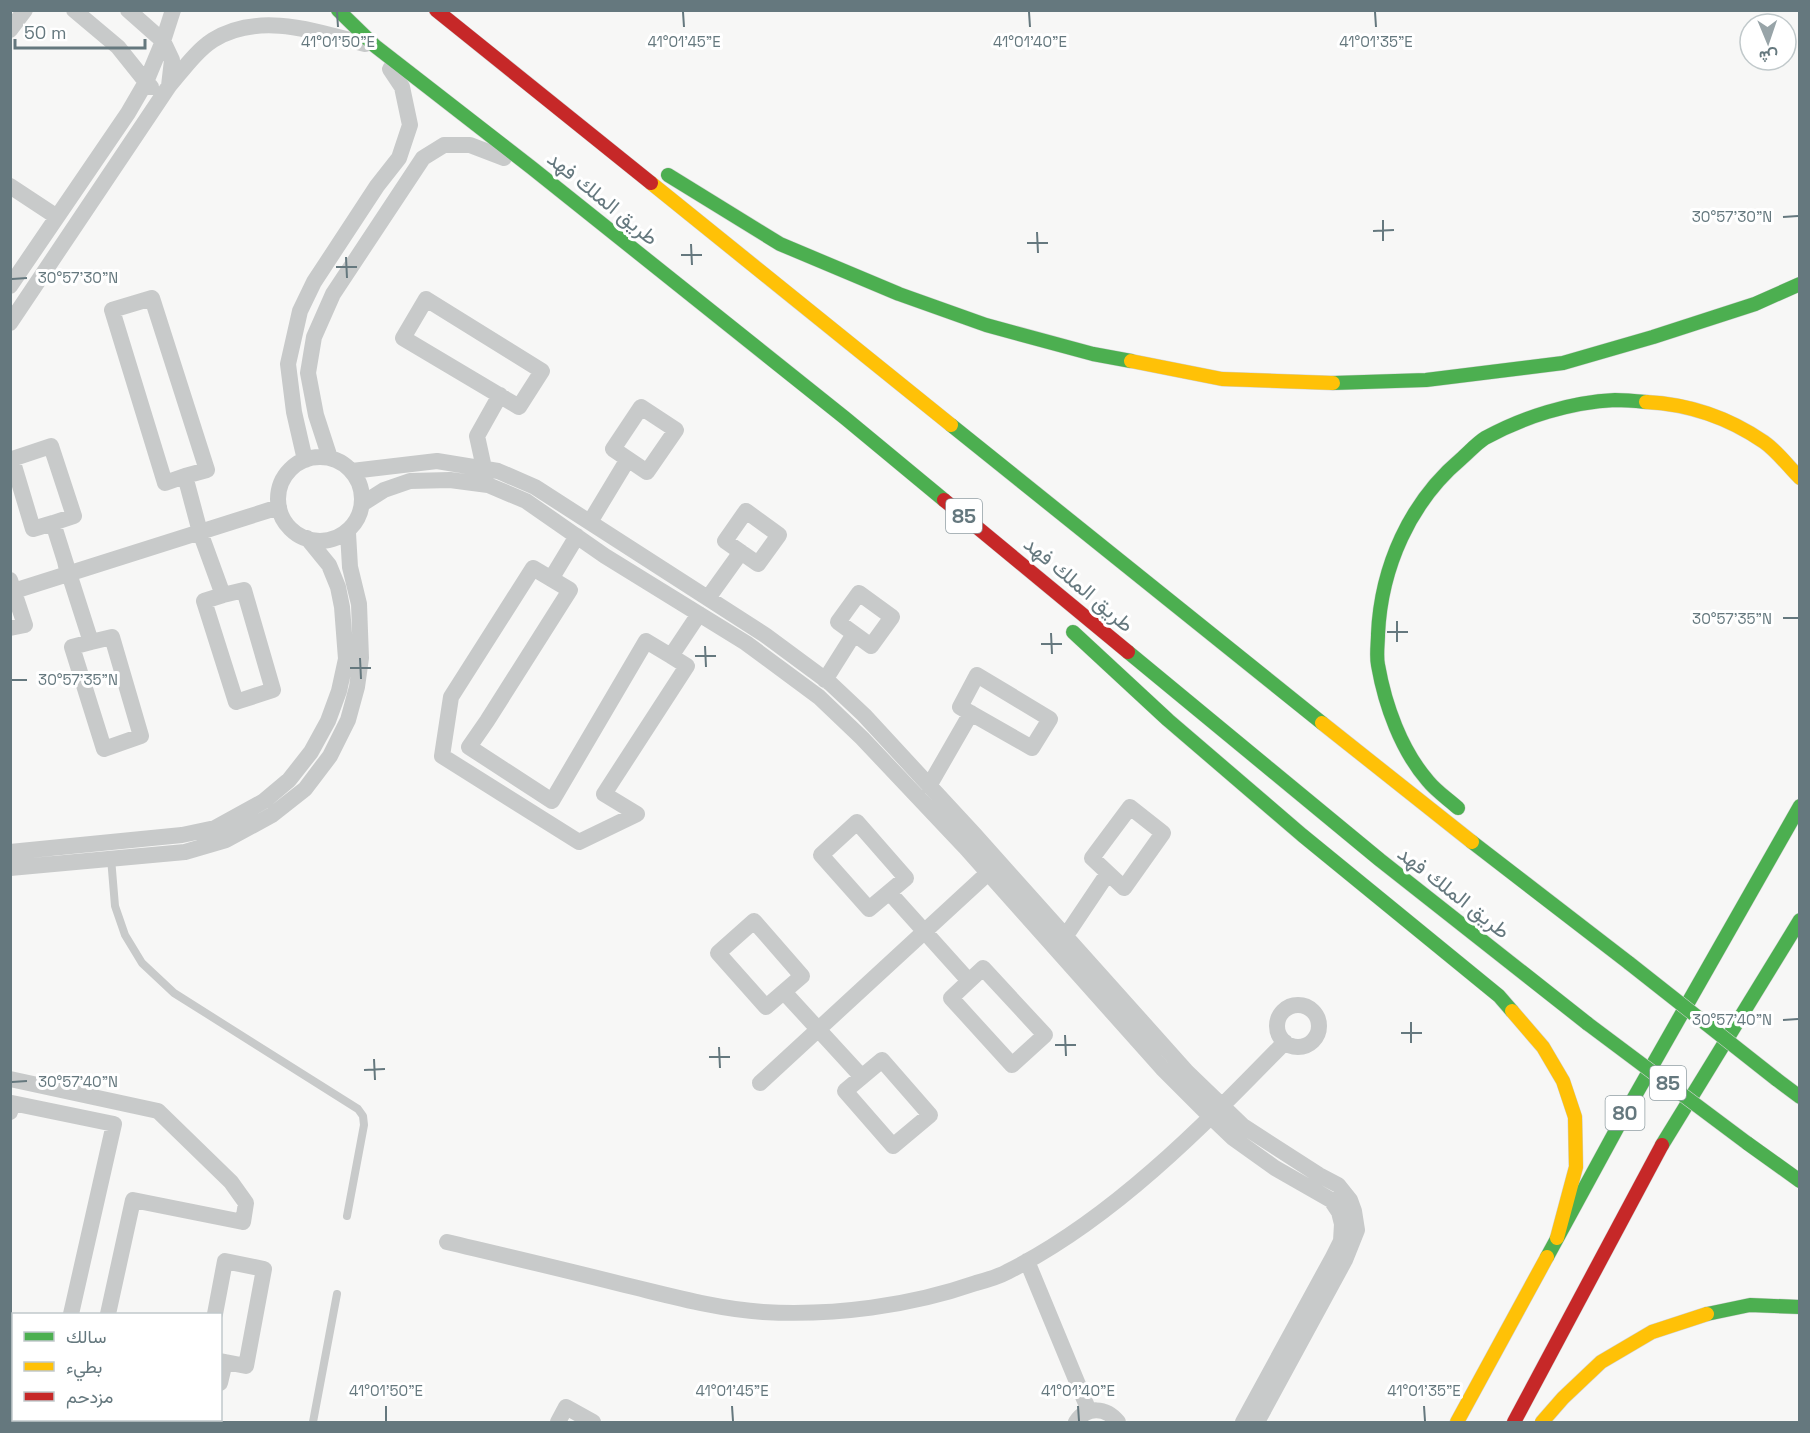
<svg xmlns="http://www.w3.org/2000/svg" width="1810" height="1433" font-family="'Space Grotesk',Vazirmatn,sans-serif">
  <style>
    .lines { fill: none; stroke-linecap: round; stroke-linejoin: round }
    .fast-casing { stroke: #d2d3d3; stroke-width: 15 }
    .slow-casing { stroke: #d2d3d3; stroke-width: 15 }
    .jam-casing { stroke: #d2d3d3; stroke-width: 15 }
    .lane { stroke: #c8caca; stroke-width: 8 }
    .street { stroke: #c8caca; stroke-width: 16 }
    .fast { stroke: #4caf50; stroke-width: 14 }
    .slow { stroke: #ffc107; stroke-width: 14 }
    .jam { stroke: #c62828; stroke-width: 14 }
    .fast-bridge-casing { stroke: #d2d3d3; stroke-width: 15; stroke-linecap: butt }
    .fast-bridge { stroke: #4caf50; stroke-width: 14 }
    .ticks { fill: none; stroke: #65787e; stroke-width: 2 }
    .labels { text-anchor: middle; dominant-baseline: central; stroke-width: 6; stroke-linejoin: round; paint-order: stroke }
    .shield { fill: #fff; stroke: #93a0a5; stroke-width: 1.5 }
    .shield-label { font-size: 20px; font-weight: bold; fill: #65787e }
    .street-label { font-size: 21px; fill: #65787e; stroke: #fff }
    .ticks-label { font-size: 15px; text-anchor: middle; fill: #65787e; stroke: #fff; stroke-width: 6; stroke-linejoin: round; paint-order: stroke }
  </style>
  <rect width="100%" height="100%" fill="#f7f7f6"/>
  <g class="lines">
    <defs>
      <path id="fast" d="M338,10L375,46L532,168L845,418L944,500
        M668,175L780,244L899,294L986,325L1093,354L1131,361
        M1333,383L1426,380L1563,363L1653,337L1755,304L1800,284
        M951,425L1322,723
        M1073,632L1168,720L1302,835L1499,996L1512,1011
        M1128,652L1380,860L1588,1024
        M1458,808C1448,799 1436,791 1428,781C1401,750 1385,705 1378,665C1376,655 1378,644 1378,634C1381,567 1410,502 1461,459C1469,452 1477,443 1485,438C1523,417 1571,402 1615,400C1625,400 1636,401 1646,402
        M1472,842L1629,963
        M1776,1079L1800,1097
        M1747,1143L1800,1181
        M1662,1145L1800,920
        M1547,1257L1627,1110L1800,806
        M1707,1314L1750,1305L1800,1307"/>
      <path id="slow" d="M651,183L951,425
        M1131,361L1222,379L1333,383
        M1646,402C1688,404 1729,418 1764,442C1777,451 1788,466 1800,478
        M1322,723L1472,842
        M1512,1011L1543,1047L1563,1081L1575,1117L1576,1167L1557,1238
        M1457,1422L1547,1257
        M1542,1422L1563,1398L1601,1362L1652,1332L1707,1314"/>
      <path id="jam" d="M436,10L651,183
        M944,500L1128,652
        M1514,1422L1662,1145"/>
    </defs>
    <use href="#fast" class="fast-casing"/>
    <use href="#slow" class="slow-casing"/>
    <use href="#jam" class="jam-casing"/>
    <path class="lane" d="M111,858L115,906L125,935L142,963L174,993L358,1109L363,1116L364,1125L347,1216
      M313,1422L337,1294"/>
    <path class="street" d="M10,30L25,10
      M169,86C182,71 196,51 213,40C259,11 318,32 365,44
      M151,87L146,82L163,41L173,10
      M10,186L57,217
      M10,286L128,113L146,82L118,47L74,10
      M426,299L542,371L519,407L403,338Z
      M10,323L169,86L172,60L163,41L128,10
      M641,407L676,430L647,472L613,449Z
      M278 499a42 42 0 1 1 84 0a42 42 0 1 1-84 0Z
      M330,458L316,415L308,373L314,337L333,294L423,158L444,145H470L504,158
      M305,460L294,412L288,364L300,311L314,282L377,186L399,158L410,125L402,87L390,69
      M484,468L477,436L500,395
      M352,471L437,461L498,471L535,487L765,635L830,683L864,715L974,834L1187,1072L1243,1126L1319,1175L1338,1185L1350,1200L1354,1211L1357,1230L1345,1260L1257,1422
      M185,476L165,483L112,310L152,298L207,470L185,476L200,532L223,595L204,601L236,702L273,690L244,590L223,595
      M362,504L384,490L410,481L450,480L488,485L526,501L605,556L746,643L819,697L862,738L965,847L1162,1068L1211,1117L1233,1138L1275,1168L1331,1200L1339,1212L1342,1224L1341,1241L1333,1257L1243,1422
      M746,511L779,535L758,564L725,541Z
      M590,522L628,459
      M53,523L33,529L12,459L51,446L74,516L53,523L65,561L67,570
      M65,561L91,642L72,647L104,749L141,736L112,637L91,642
      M551,579L577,536
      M10,580L25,625L10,628
      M14,591L279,507
      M859,593L892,617L871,646L838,622Z
      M708,598L741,552
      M671,656L646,641L552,801L469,747L487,721L570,590L533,568L451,697L442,756L579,842L637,814L604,794L687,666L671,656L699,614
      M977,675L1050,719L1032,748L960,707Z
      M825,680L854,634
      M929,786L971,713
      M1130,807L1163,833L1124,888L1092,858Z
      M857,822L906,878L869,909L821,855Z
      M10,852L182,835L215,828L264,801L289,780L311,752L328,721L339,691L346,659L342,607L338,587L329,565L307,538
      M10,868L185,852L226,840L272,815L305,789L330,756L348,720L357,687L361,658L359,604L350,567L348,533
      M889,892L969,981
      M754,921L802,976L766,1007L718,953Z
      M1065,937L1108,873
      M983,968L1045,1035L1012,1065L951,998Z
      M784,992L862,1077
      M1277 1026a21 21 0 1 1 42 0a21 21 0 1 1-42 0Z
      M882,1060L930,1115L893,1146L845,1091Z
      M10,1079L158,1111L231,1182L246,1203L243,1222L133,1200L108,1314
      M760,1083L988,873
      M10,1112L12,1103L114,1124L71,1314
      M447,1242C506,1256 566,1270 625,1285C671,1296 717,1309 763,1312C834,1316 910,1306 976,1283C987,1280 998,1277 1007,1272C1113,1219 1203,1126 1285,1042
      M1027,1261L1089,1411
      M215,1314L225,1261L264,1269L246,1366L220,1361
      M10,1381L14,1382
      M220,1383L225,1362
      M192,1420L206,1422
      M19,1422L20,1420
      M160,1422L161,1420
      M558,1422L566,1407L593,1422
      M1076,1422C1087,1406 1106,1407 1118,1422"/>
    <use href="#fast" class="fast"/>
    <use href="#slow" class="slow"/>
    <use href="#jam" class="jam"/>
    <defs>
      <path id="fast-bridge" d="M1629,963L1776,1079
        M1588,1024L1747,1143"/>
    </defs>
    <use href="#fast-bridge" class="fast-bridge-casing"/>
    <use href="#fast-bridge" class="fast-bridge"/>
  </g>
  <path class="ticks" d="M337,12L338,27M683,12L684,27M1029,12L1030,27M1375,12L1376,27M1783,217L1798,216M1383,220V241M1373,231L1394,230M1037,232L1038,253M1027,243H1048M691,244L692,265M681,255H702M346,257L347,278M336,267H357M12,279L27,278M1783,618H1798M1397,621V642M1387,632H1408M1051,633L1052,654M1041,644H1062M705,646L706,667M695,656H716M360,658L361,679M350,668H371M12,680H27M1783,1020L1798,1019M1411,1022V1043M1401,1033H1422M1065,1035L1066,1056M1055,1045H1076M719,1047L720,1068M709,1057H730M374,1059L375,1080M364,1070L385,1069M12,1082L27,1081M386,1406V1421M732,1406L733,1421M1078,1406L1079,1421M1424,1406L1425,1421"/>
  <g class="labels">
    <g class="shield">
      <rect x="946" y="499" width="36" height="34" rx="4.5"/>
      <rect x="1650" y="1066" width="36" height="34" rx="4.5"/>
      <rect x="1605.5" y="1096" width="39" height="34" rx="4.5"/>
    </g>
    <g class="shield-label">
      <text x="964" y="516">85</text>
      <text x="1668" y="1083">85</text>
      <text x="1625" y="1113">80</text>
    </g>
    <g class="street-label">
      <text transform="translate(603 198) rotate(39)">طريق الملك فهد</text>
      <text transform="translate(1079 584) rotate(40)">طريق الملك فهد</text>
      <text transform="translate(1454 892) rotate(38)">طريق الملك فهد</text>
    </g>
  </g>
  <g class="ticks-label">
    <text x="338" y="47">41°01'50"E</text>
    <text x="684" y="47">41°01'45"E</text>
    <text x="1030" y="47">41°01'40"E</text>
    <text x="1376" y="47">41°01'35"E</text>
    <text x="1732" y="222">30°57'30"N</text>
    <text x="78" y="283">30°57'30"N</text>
    <text x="1732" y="624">30°57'35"N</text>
    <text x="78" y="685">30°57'35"N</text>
    <text x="1732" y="1025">30°57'40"N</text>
    <text x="78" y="1087">30°57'40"N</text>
    <text x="386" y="1396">41°01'50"E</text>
    <text x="732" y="1396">41°01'45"E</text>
    <text x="1078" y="1396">41°01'40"E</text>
    <text x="1424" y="1396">41°01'35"E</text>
  </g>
  <rect width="1810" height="1433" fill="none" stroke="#65787e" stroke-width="24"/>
  <rect x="12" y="1313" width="210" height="108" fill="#ffffff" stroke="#c1c9cb" stroke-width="1.5"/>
  <rect x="24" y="1332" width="30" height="9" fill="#4caf50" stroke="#c1c9cb" stroke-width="1.5"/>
  <text x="66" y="1343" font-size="18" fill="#65787e">سالك</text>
  <rect x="24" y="1362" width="30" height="9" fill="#ffc107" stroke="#c1c9cb" stroke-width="1.5"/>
  <text x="66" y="1373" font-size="18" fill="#65787e">بطيء</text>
  <rect x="24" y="1392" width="30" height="9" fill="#c62828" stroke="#c1c9cb" stroke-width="1.5"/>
  <text x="66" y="1403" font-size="18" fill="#65787e">مزدحم</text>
  <g transform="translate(1768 42) rotate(178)"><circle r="28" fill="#ffffff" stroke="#c1c9cb" stroke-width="1.5"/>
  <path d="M0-4.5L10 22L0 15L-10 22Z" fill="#98a4a8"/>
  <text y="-9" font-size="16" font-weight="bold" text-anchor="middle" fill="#65787e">ش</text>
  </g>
  <path d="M15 39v9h130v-9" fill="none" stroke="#65787e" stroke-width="3"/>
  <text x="24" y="39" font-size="18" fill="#65787e" stroke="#ffffff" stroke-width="4.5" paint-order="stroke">50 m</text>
</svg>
